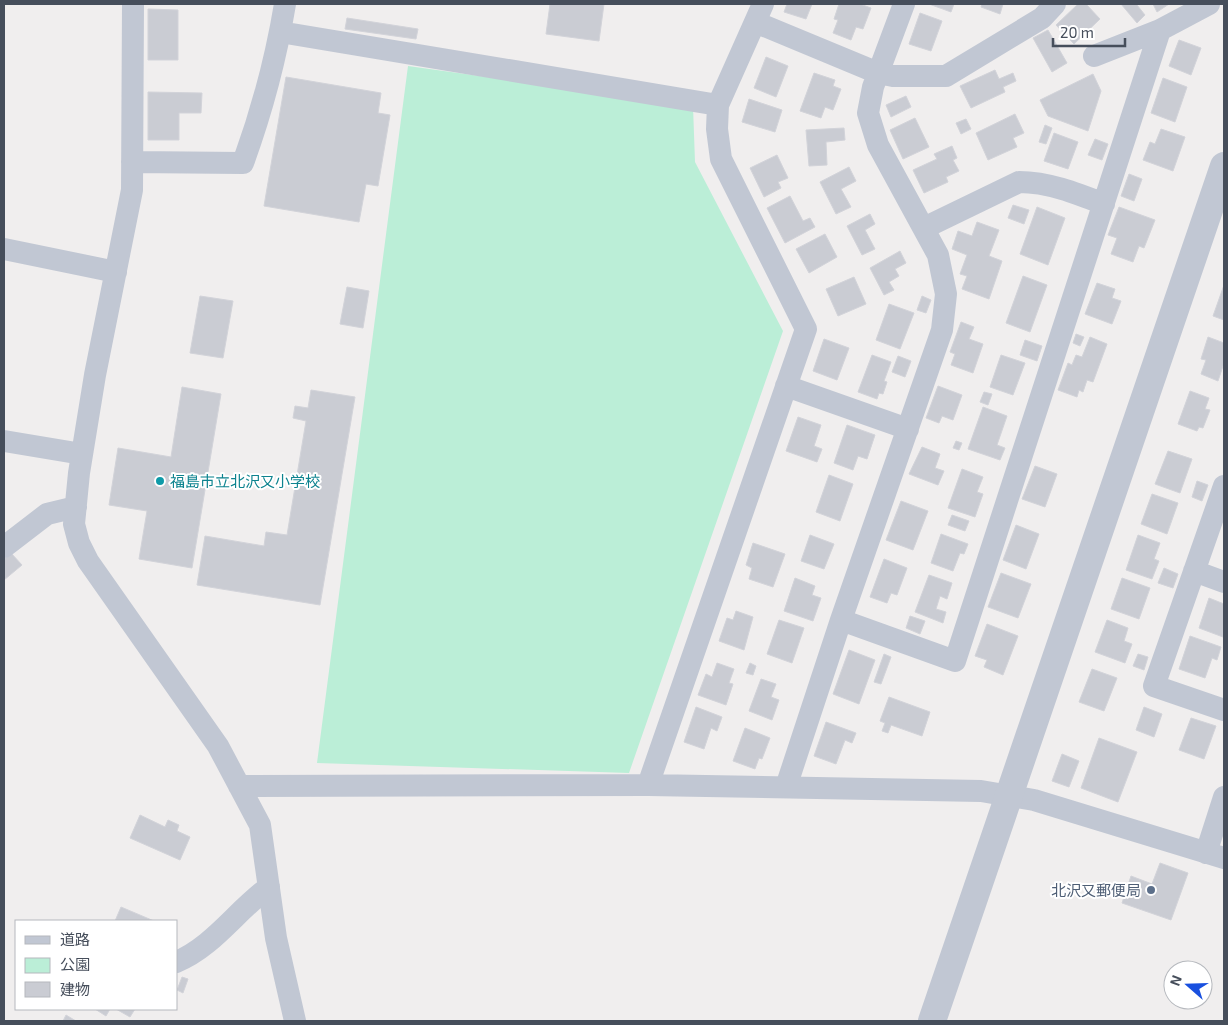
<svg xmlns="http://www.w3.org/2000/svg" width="1228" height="1025" font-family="'Exo 2','Noto Sans JP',sans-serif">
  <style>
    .green { fill: #bbeed7 }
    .building { fill: #caccd3; stroke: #d2d3d9 }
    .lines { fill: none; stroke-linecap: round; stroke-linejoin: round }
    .minor { stroke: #c1c7d3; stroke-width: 22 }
    .tertiary { stroke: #c1c7d3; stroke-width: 28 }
    .culture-dot { fill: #0f9aa8; stroke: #fff; stroke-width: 2 }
    .service-dot { fill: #5c6f8a; stroke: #fff; stroke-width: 2 }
    .labels { text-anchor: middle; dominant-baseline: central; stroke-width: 4; stroke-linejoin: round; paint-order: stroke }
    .culture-label { font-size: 15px; fill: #0d838f; stroke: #fff; text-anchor: start }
    .service-label { font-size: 15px; fill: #4e5e75; stroke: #fff; text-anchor: end }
  </style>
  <rect width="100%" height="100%" fill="#f0eeee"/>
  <path class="green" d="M408,66L693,106L695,162L783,331L629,773L317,763Z"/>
  <path class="building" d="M550,4H604L599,41L546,34Z
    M787,4H812L806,19L784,12Z
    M839,4H860L871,8L863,29L856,27L851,40L833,33L838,20L834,19Z
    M929,4H954L951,12Z
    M982,4H1003L1000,14L981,7Z
    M1078,4H1086L1100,19L1074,44L1056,25Z
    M1121,4H1139L1137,5L1145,15L1137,23Z
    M1153,4H1169L1157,12Z
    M148,9L178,10V60H148Z
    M920,13L942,21L931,51L909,44Z
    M347,18L418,29L416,39L345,29Z
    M1048,30L1067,63L1052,72L1033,38Z
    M1179,40L1201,48L1191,75L1169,66Z
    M766,57L788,66L776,97L754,88Z
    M995,70L999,79L1013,73L1016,81L1003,87L1005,92L971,108L960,86Z
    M814,73L835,80L833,86L841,89L833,110L825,107L821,118L800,111Z
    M1093,74L1101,91L1088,131L1048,116L1040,100Z
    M286,77L381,93L378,113L390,115L378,186L366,184L359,222L264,206Z
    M1163,78L1187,87L1175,122L1151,113Z
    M148,92L202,93L201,113H179V140H148Z
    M906,96L911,107L891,117L886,105Z
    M749,99L782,110L775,132L742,122Z
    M1015,114L1024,133L1013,138L1017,147L988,160L976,133Z
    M915,118L929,147L903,159L890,130Z
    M966,119L971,129L961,134L956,123Z
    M1045,125L1052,128L1046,144L1039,142Z
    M844,128L845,140L826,142L827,165L809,166L806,130Z
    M1161,129L1185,137L1173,171L1143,160L1150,142L1155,144Z
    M1054,133L1078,142L1068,169L1044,161Z
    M1095,139L1108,144L1102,160L1088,155Z
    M952,146L957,158L953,160L959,171L946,177L948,182L924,193L913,170L937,159L934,154Z
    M777,155L788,178L778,182L781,188L764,197L750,168Z
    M849,167L856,181L841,189L851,207L836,214L820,182Z
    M1129,174L1142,179L1134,201L1121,196Z
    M790,196L803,221L810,218L815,227L785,243L767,208Z
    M1013,205L1029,210L1024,224L1008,218Z
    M1037,207L1065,218L1048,265L1020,254Z
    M1119,207L1155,220L1144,248L1139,246L1133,262L1111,254L1117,238L1108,235Z
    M870,214L875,224L865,230L875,249L862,255L847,226Z
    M977,222L999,230L989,256L1002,261L989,299L962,289L967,276L960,274L967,255L952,249L958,231L972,236Z
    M825,234L837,257L809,273L796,249Z
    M900,251L906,263L895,269L899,276L889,282L894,290L884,295L870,268Z
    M1023,276L1047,285L1030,332L1006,323Z
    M854,277L866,304L838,316L826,289Z
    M1097,283L1115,289L1112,298L1121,301L1112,324L1085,314Z
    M1224,285V320L1213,316Z
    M347,287L369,291L363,328L340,324Z
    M200,296L233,301L223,358L190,353Z
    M922,296L931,300L926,313L917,310Z
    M889,304L914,313L900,349L876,340Z
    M961,322L974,327L969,339L983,344L973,373L951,365L955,354L950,352Z
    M1076,334L1084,337L1080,346L1073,343Z
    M1090,337L1107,344L1093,382L1087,380L1083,392L1079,390L1077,397L1058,390L1068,363L1072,365L1076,355L1082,357Z
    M1208,337L1224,343V363L1218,381L1201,374L1206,360L1201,359Z
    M824,339L849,348L837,380L813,371Z
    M1025,340L1042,346L1037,361L1020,355Z
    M872,355L891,362L884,381L887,382L883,394L879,393L877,399L858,392Z
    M1001,355L1025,363L1013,395L990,387Z
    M898,356L911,361L905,377L892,372Z
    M938,386L962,395L953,420L942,416L939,423L926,418Z
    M182,387L221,394L192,568L139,559L147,511L109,505L118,448L171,457Z
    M311,390L355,397L320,605L197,585L205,536L264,546L266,532L287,535L306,421L293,418L295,406L308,408Z
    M1190,391L1209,398L1205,409L1210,410L1203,428L1199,427L1197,431L1178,424Z
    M984,392L992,394L988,405L980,402Z
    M983,407L1007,416L997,445L1005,448L1000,460L968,449Z
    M798,417L821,425L814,446L822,449L817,462L786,451Z
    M847,425L875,435L867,459L858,456L853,470L834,463Z
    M956,441L962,443L959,450L953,448Z
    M922,447L940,454L935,468L944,471L938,485L909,474Z
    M1168,451L1192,459L1180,493L1155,484Z
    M1035,466L1057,474L1045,507L1022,499Z
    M962,469L983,477L977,492L983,494L975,517L948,508Z
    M829,475L853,484L840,521L816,512Z
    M1197,481L1208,485L1202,501L1192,497Z
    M1152,494L1178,503L1167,534L1141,524Z
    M901,501L928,511L913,550L886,540Z
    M952,515L969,521L965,531L948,525Z
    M1016,525L1039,534L1026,569L1003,560Z
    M941,534L968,544L964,554L960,553L953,571L931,563Z
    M810,535L834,544L824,569L801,561Z
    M1138,535L1160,543L1154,559L1159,561L1152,579L1126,570Z
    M753,543L785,554L773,587L749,579L752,568L746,565Z
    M11,553L22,565L4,580V559Z
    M884,559L907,568L897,595L891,593L887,603L870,597Z
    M1164,568L1178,574L1173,588L1158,583Z
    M1001,573L1031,584L1018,618L988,607Z
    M929,575L952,583L947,599L940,596L936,609L946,612L943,623L915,612Z
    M795,578L815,586L812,595L821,598L813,621L784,611Z
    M1122,578L1150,588L1139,619L1111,609Z
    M1209,598L1224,604L1223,637L1199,628Z
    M736,611L753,617L744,650L719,641L727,618L733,620Z
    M910,616L925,621L920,634L906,628Z
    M779,620L804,628L792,663L767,654Z
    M1107,620L1128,628L1124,641L1132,644L1125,663L1095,652Z
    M987,624L1018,636L1003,675L984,667L987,660L975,656Z
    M1190,636L1221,647L1217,660L1212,658L1205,678L1179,669Z
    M849,650L875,660L859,704L833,694Z
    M884,654L891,657L881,684L874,682Z
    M1138,654L1148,657L1144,670L1133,666Z
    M717,663L734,669L729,683L733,684L726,705L698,695L706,674L712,677Z
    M750,663L756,666L753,675L746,673Z
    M1092,669L1117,678L1104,711L1079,702Z
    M761,679L776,684L771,697L779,700L772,720L749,711Z
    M889,697L930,712L922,736L891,725L888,733L882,731L885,723L880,721Z
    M696,707L722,717L717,731L711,728L704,749L684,742Z
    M1144,707L1162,714L1154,737L1136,730Z
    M1191,718L1216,726L1204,759L1179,750Z
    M826,722L856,733L852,743L845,740L836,764L814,756Z
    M745,728L770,738L762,759L759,758L755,769L733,761Z
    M1099,738L1137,752L1118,802L1081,788Z
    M1062,754L1079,761L1069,787L1052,781Z
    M140,815L165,827L168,820L179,825L177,831L190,837L180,860L130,838Z
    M1160,863L1188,873L1171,920L1122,903L1131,876L1152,884Z
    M121,907L154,921H115Z
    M182,977L188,979L183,993L177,990Z
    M95,1009H110L106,1016Z
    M116,1009H135L130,1017Z
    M66,1015L76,1021H63Z"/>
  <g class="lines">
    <path class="minor" d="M133,4L132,190L95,375L79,473L74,524L79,543L88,561L218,746L260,825L276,938L295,1021
      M755,22L878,73L893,76H946L1042,18L1055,4
      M280,32L718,105
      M1094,56L1160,30L1209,4
      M132,162L243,163C262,111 276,58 285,4
      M924,228L1019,182C1048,182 1076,193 1104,204
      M4,249L116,272
      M786,386L908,429
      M4,441L82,454
      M1224,486L1154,686L1224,710
      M4,547L47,514L76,507
      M1194,571L1224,582
      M841,620L955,661L1160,30
      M648,785L806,329L721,159L717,129L718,105L763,4
      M239,786L648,785L981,791L1034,800L1224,858
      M786,787L841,620L942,330L946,294L938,255L878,145L868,113L873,87L904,4
      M1206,853L1224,797
      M176,962C213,947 237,910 269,887"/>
    <path class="tertiary" d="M932,1021L1224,166"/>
  </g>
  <circle class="culture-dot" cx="160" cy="481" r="5"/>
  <circle class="service-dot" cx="1151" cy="890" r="5"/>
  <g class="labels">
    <g class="culture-label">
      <text x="170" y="481">福島市立北沢又小学校</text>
    </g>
    <g class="service-label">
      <text x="1141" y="890">北沢又郵便局</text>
    </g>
  </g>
  <rect width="1228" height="1025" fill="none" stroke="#464e5b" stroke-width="10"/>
  <rect x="15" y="920" width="162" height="90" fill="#ffffff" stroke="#b5b8bd"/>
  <rect x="25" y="936" width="25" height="8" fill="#c1c7d3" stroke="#b5b8bd"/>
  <text x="60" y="945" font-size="15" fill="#464e5b">道路</text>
  <rect x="25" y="958" width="25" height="15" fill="#bbeed7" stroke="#b5b8bd"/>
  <text x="60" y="970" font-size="15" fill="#464e5b">公園</text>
  <rect x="25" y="982" width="25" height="15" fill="#caccd3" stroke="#b5b8bd"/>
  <text x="60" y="995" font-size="15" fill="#464e5b">建物</text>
  <g transform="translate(1188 985) rotate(290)"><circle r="24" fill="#ffffff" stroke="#b5b8bd"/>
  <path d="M0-4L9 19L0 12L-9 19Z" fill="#1950df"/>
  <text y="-8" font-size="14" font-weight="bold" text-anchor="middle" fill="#464e5b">N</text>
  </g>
  <path d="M1053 38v8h72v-8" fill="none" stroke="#464e5b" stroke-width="2.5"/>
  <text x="1060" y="38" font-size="15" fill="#464e5b" stroke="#ffffff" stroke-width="4" paint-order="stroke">20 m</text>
</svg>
